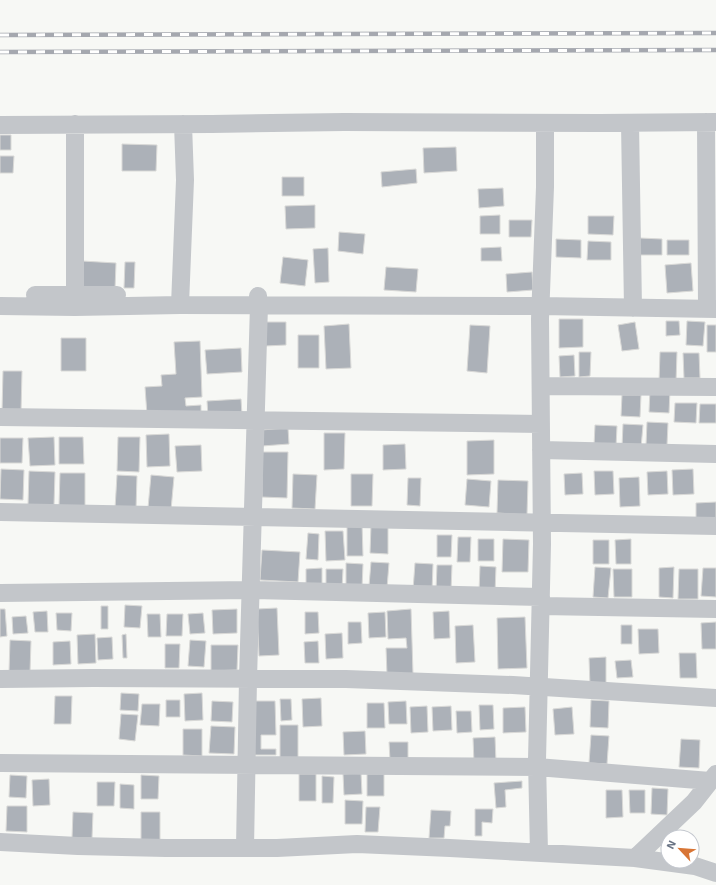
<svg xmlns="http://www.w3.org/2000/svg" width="716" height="885" font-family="'Work Sans',sans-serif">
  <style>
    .building { fill: #acb1b8; stroke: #d9d9d7 }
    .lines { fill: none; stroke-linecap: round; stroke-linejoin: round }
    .minor { stroke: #c3c6ca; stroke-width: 18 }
    .rail-casing { stroke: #a5a8af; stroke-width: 4.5 }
    .rail { stroke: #fff; stroke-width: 3; stroke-dasharray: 9; stroke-linecap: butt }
  </style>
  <rect width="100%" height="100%" fill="#f7f8f5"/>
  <path class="building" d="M0,135H11V150H0Z
    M122,144L157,145L156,171H122Z
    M456,147L457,171L424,173L423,148Z
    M0,156H14L13,173H0Z
    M416,169L417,183L382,187L381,172Z
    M282,177H304V196H282Z
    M503,188L504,206L479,208L478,189Z
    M315,205V228L286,229L285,206Z
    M500,215V234H480V216Z
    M588,216H614L613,235L588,234Z
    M509,220H532L531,237H509Z
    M339,232L365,234L363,254L338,251Z
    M640,238L662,239V255H639Z
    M556,239L581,240V258L556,257Z
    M667,240H689V255H667Z
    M588,241L611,242V260H587Z
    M501,247L502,261H481V248Z
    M328,248L329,282L315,283L313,249Z
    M283,257L308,260L305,286L280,283Z
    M82,261L116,263L115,289L81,288Z
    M125,262H135L134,288H124Z
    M691,263L693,291L667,293L665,265Z
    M386,267L418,269L416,292L384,290Z
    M532,272L533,290L507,292L506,274Z
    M559,319H583V347L559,348Z
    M666,321H679L680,335L666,336Z
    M687,321L705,322L703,346L686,345Z
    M265,322H286V345L265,346Z
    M635,322L639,349L622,351L618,325Z
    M349,324L351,368L326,369L324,326Z
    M470,325L490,326L487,373L467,371Z
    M707,325H716V352H707Z
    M298,335H319V368H298Z
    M61,338H86V371H61Z
    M200,341L202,397L185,398L186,406L201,405V412L147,415L145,387L162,386L161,375L176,374L174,342Z
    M241,348L242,372L207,374L205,350Z
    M579,352H591L590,376L579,377Z
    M660,352H677L676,382H659Z
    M683,353H699L700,378H684Z
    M574,355L575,376L560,377L559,356Z
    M3,371H22L21,412H2Z
    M650,389L670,390L669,413L649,412Z
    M622,395H641L640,417L621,416Z
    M241,399L242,415L208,417L207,401Z
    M675,403H697L696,423L674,422Z
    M700,404H716V423H699Z
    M647,422L668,423L667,445H646Z
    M623,424L643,425L641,448L622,447Z
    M595,425L617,426L616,447L594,446Z
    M288,428L289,444L262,446L261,430Z
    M324,433H345L344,469L324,470Z
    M169,434L170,466L147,467L146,435Z
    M54,437L55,465L30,466L28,438Z
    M59,437H83L84,464H59Z
    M118,437H140L139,472L117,471Z
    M0,438H23L22,463H0Z
    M494,440V474L467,475V441Z
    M405,444L406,469L383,470V445Z
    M201,445L202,471L177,472L175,446Z
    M262,452H288L287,498L262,497Z
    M1,469L24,470L23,500L0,499Z
    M693,469L694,494L673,495L672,470Z
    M29,471L55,472L54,505H28Z
    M594,471H613L614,494L595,495Z
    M667,471L668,494L648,495L647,472Z
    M60,473H85V506H59Z
    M582,473L583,494L565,495L564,474Z
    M293,474L317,475L315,509L292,508Z
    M351,474H373L372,506H351Z
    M117,475L137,476L136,510L115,509Z
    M151,475L174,477L171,510L148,508Z
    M639,477L640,506L620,507L619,478Z
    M408,478H421L420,506L407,505Z
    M467,479L491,481L489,507L465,505Z
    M498,480L528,481L527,515L497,513Z
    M716,502V519L696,520V503Z
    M362,523L363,556H347V524Z
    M371,525H388V554L370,553Z
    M325,531H343L345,560L326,561Z
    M308,533L319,534L318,560L306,559Z
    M437,535H452L451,557H437Z
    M458,537H471L470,562H457Z
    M478,539H494V561H478Z
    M503,539L529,540L528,572H502Z
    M631,539V564H616L615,540Z
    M593,540H609V564H593Z
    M262,550L300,552L298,582L260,580Z
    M371,562L389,563L387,588L369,586Z
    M346,563L363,564L362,588L346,587Z
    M415,563L433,564L432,591L413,590Z
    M437,565H452L451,591H436Z
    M480,566L496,567L495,593L479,592Z
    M595,567L611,568L608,598L593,597Z
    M674,567L673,598L659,597V568Z
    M322,568V585H306V569Z
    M703,568H716V597L701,596Z
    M326,569H343L342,589H326Z
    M613,569H632V597H614Z
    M679,569H698V599H678Z
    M125,605L142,606L140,628L124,627Z
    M101,606H108V629H101Z
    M277,608L279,655L259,656L257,609Z
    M0,609H5L7,636L0,637Z
    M237,609V633L213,634L212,610Z
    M411,609L413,674L387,675L386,648H407L406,638L388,639L387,611Z
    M47,611L48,632H35L33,612Z
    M449,611L450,638L434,639L433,612Z
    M305,612H318L319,633L305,634Z
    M385,612L386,637L369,638L368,613Z
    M56,613H72L71,631L57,630Z
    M203,613L205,633L190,634L188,614Z
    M147,614H160L161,637H148Z
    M167,614H183L182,636H166Z
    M26,616L28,633L13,634L12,617Z
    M525,617L527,668L498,669L497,618Z
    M348,622H361L362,643L348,644Z
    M716,622V649H702L701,623Z
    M473,625L475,662L456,663L455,626Z
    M621,625H632V644H621Z
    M638,629H658L659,653L639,654Z
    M342,633L343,658L326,659L325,634Z
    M95,634L96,663L78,664L77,635Z
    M126,634L127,658H123L122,635Z
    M112,637L113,659L98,660L97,638Z
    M10,640L31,641L30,672H9Z
    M190,640L206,641L204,667L188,666Z
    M70,641L71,664L53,665V642Z
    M318,641L319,663H305L304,642Z
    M165,644H180L179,668H165Z
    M211,645H238L237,670L211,671Z
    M679,653H696L697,678H680Z
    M606,657V684L590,685L589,658Z
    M631,660L633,677L617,678L615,661Z
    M121,693L139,694L138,711L120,710Z
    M202,693L203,720L185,721L184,694Z
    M55,696H72L71,724H54Z
    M321,698L322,726L303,727L302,699Z
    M280,699H291L292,720L281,721Z
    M166,700H180V717H166Z
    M591,700L609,701L608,728L590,727Z
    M212,701L233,702L232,722L211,721Z
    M254,701H275L276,735H261V749H276V755H254Z
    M406,701L407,724H389L388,702Z
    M367,703H384L385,728H367Z
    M142,704H160L159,726L140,725Z
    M479,705H493L494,729L480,730Z
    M427,706L428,732L411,733L410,707Z
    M451,706L452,730L433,731L432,707Z
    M525,707L526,732L503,733V708Z
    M572,707L574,734L555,735L553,709Z
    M456,711H471L472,732L457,733Z
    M121,714L138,715L135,741L119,739Z
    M280,725H298V759H280Z
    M211,726L235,727L234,754L209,753Z
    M183,729H202V756L183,755Z
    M365,731L366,754L344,755L343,732Z
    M591,735L609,736L607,764L589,763Z
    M495,737L496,762L474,763L473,738Z
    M681,739L700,740L699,768L679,767Z
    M389,742H408V759L390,760Z
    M361,773L362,794L344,795L343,774Z
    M299,774H316V801H299Z
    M367,774H384V796H367Z
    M10,775L27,776L26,798L9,797Z
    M141,775L159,776L158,799H141Z
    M322,776L334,777L333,803H322Z
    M49,779L50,805L33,806L32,780Z
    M522,781V788L505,790L506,807L496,808L494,783Z
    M97,782H115L114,806H97Z
    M120,784L134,785V809L120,808Z
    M652,788L668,789L667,815L651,814Z
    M606,790H622L623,817L606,818Z
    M629,790H645V813H630Z
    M345,800L363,801L362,824H345Z
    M7,806H27V832L6,831Z
    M366,807H380L378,832H365Z
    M475,809H493L492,823L482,822V836H475Z
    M431,810L451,811L450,826H445L444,838H429Z
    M73,812L93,813L92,838H72Z
    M141,812H160V840H141Z"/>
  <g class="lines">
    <path class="minor" d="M706,122L707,309
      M630,123L633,308
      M0,125L212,124L344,122L600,123L716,122
      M35,295H117
      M75,305V124
      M180,305L185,180L183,124
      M0,306L75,307L180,305L541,306L716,309
      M541,386L716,387
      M0,417L541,424
      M541,450L716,454
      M0,512L716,526
      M0,593L251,590L541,597
      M541,606L716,609
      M0,679L93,678L346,679L513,685L716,698
      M0,763L537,767L710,781
      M0,842L78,846L166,848H277L357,844L450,848L635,858L695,866L716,873
      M245,848L248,679L259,305L258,296
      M539,853L537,760L542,544L540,319L545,187V123
      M635,858L694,802L716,774"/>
    <defs>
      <path id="rail" d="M0,35L716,33
        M0,52L716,50"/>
    </defs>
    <use href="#rail" class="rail-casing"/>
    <use href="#rail" class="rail"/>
  </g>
  <g transform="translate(680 849) rotate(296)"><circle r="19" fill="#ffffff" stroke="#c3c7ce"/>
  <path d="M0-3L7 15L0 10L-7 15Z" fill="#d87535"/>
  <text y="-6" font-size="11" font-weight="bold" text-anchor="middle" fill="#697384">N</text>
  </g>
</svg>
